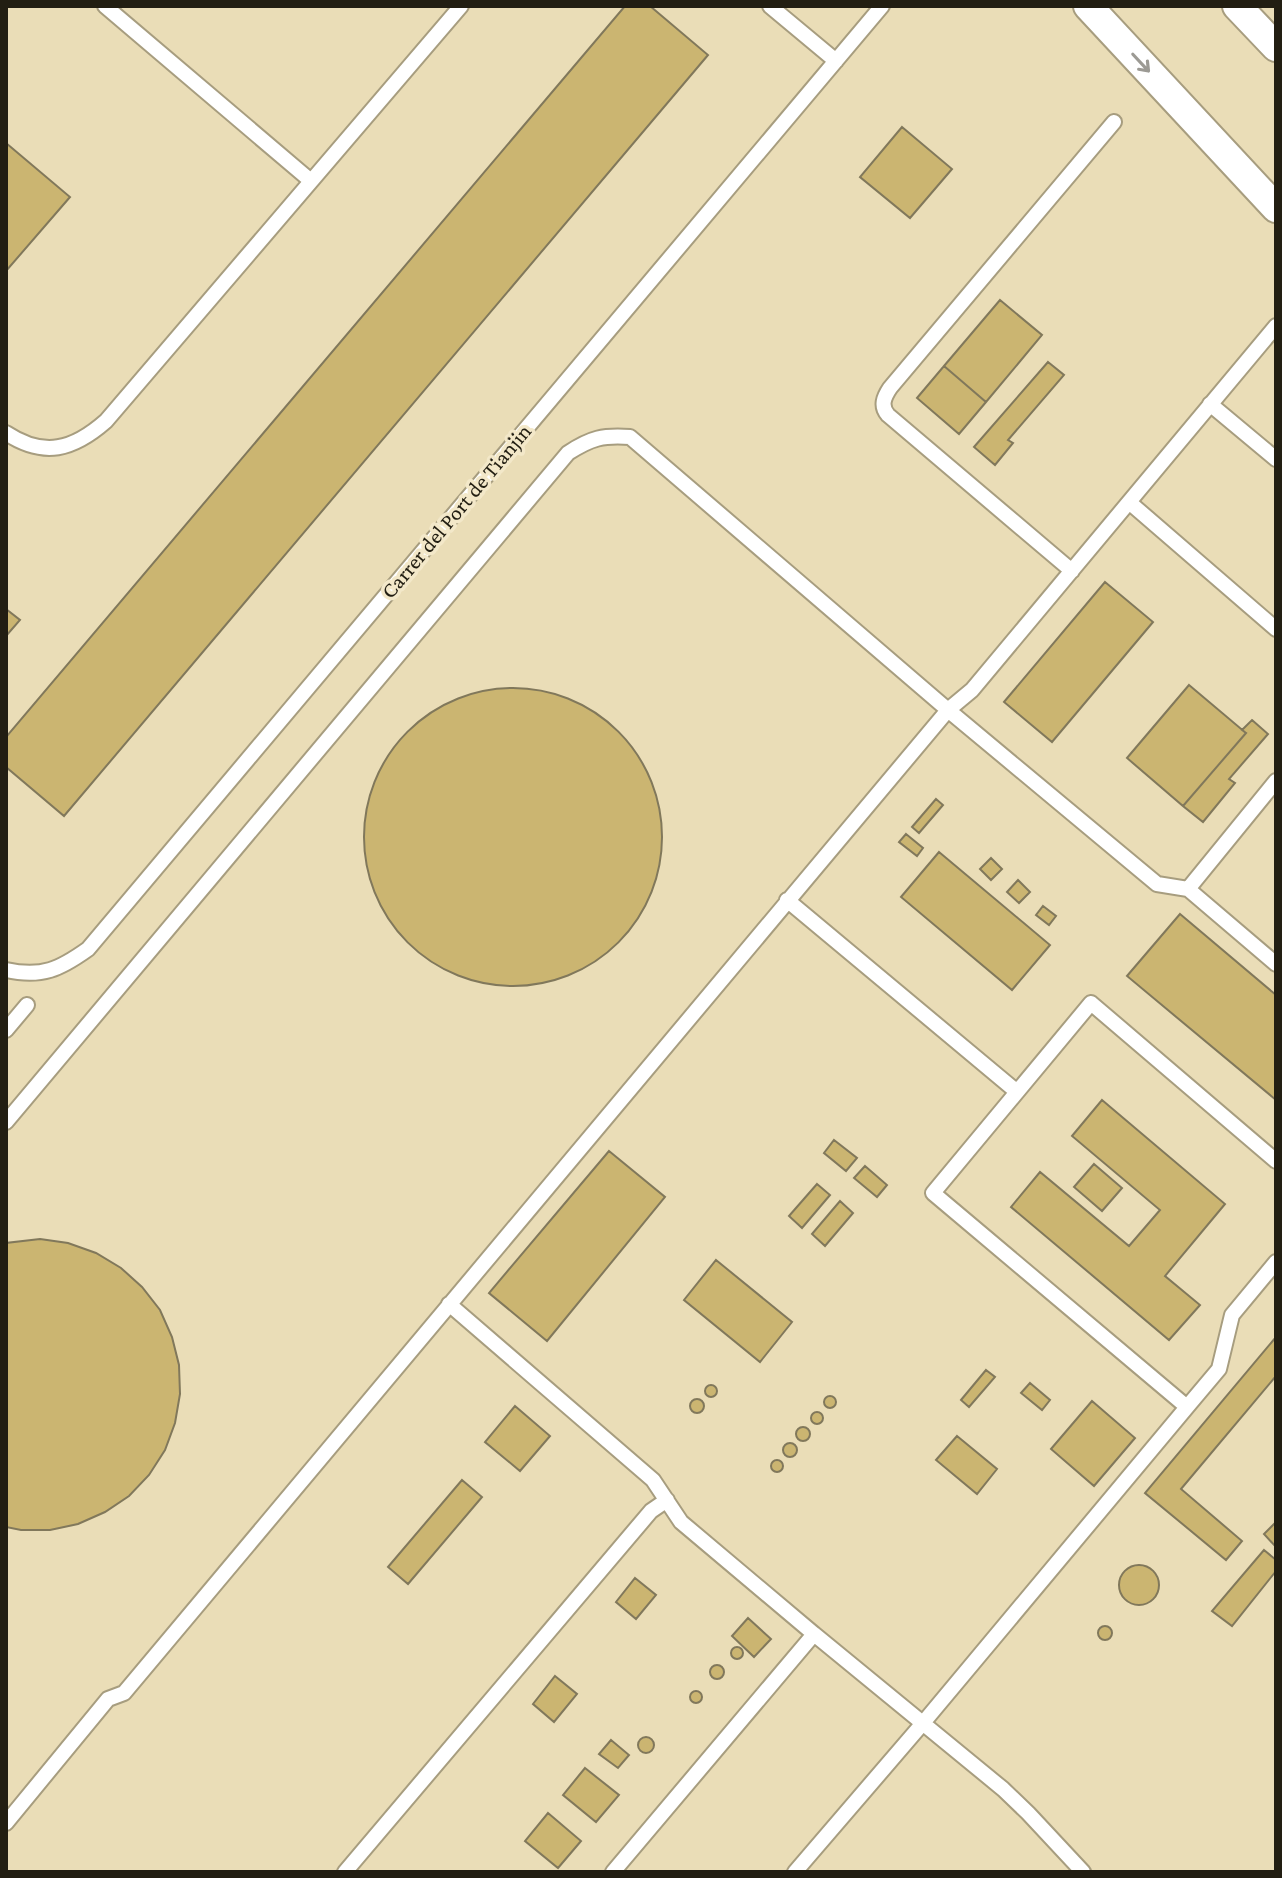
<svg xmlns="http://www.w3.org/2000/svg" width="1282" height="1878" font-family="'Crimson Pro',serif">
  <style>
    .built { fill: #eaddb7 }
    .building { fill: #cbb571; stroke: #81785b; stroke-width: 2 }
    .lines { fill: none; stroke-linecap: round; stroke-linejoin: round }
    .service-casing { stroke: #a79d7f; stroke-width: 18 }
    .minor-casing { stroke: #a79d7f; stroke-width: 32 }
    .service { stroke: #fff; stroke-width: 14 }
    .minor { stroke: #fff; stroke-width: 28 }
    .oneway { stroke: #9c9a94 }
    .labels { text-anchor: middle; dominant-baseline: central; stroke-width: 7; stroke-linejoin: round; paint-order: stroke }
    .street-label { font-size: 22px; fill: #221e12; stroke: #f3e8c9 }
  </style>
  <rect width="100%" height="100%" fill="#f3e8c9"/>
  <path class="built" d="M6,6H1276V1872H6Z"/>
  <path class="building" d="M625,6H650L708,55L64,816L6,767V737Z
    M902,127L952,169L910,218L860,177Z
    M6,143L70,197L6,271Z
    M1000,300L1042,335L986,402L944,366Z
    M1048,362L1064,375L1008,440L1013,443L995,465L974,447Z
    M944,366L986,402L959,434L917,398Z
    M1105,582L1153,622L1052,742L1004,702Z
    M6,609L20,620L6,636Z
    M1189,685L1246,733L1183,806L1127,758Z
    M364 837a149 149 0 1 1 298 0a149 149 0 1 1-298 0Z
    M1252,720L1268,734L1229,779L1235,783L1203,822L1183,806L1246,733L1242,730Z
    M936,799L943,805L919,833L912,827Z
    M906,834L923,848L917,856L899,842Z
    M939,852L1050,945L1012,990L901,897Z
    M991,858L1002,869L991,880L980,869Z
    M1018,880L1030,892L1019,903L1007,892Z
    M1043,906L1056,916L1049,925L1036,915Z
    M1180,914L1276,995V1100L1127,976Z
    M1102,1100L1225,1204L1165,1276L1200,1305L1169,1340L1011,1207L1040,1172L1129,1246L1160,1210L1072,1136Z
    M834,1140L857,1158L846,1171L824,1153Z
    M609,1151L665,1197L547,1341L489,1293Z
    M1094,1164L1122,1188L1102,1211L1074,1187Z
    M865,1166L887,1185L877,1197L854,1178Z
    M817,1184L830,1195L802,1228L789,1216Z
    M840,1201L853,1213L825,1246L812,1234Z
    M40,1239L68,1243L96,1253L121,1268L142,1287L160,1310L172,1337L179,1365L180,1394L175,1423L165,1450L149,1475L129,1496L105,1512L78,1524L50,1530H21L6,1527V1243Z
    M716,1260L792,1322L760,1362L684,1300Z
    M1276,1337V1376L1181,1489L1242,1541L1226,1560L1145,1493Z
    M986,1370L995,1377L969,1407L961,1400Z
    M1030,1383L1050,1400L1042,1410L1021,1393Z
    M705 1391a6 6 0 1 1 12 0a6 6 0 1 1-12 0Z
    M824 1402a6 6 0 1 1 12 0a6 6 0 1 1-12 0Z
    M690 1406a7 7 0 1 1 14 0a7 7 0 1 1-14 0Z
    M1092,1401L1135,1438L1094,1486L1051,1449Z
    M515,1406L550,1436L520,1471L485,1442Z
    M811 1418a6 6 0 1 1 12 0a6 6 0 1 1-12 0Z
    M796 1434a7 7 0 1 1 14 0a7 7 0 1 1-14 0Z
    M957,1436L997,1469L977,1494L936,1460Z
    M783 1450a7 7 0 1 1 14 0a7 7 0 1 1-14 0Z
    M771 1466a6 6 0 1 1 12 0a6 6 0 1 1-12 0Z
    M462,1480L482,1497L408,1584L388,1567Z
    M1276,1522V1547L1264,1534Z
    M1264,1550L1276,1560V1571L1232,1626L1212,1611Z
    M1119 1585a20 20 0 1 1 40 0a20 20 0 1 1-40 0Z
    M635,1578L656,1595L636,1619L616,1602Z
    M748,1618L771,1639L754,1657L732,1636Z
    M1098 1633a7 7 0 1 1 14 0a7 7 0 1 1-14 0Z
    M731 1653a6 6 0 1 1 12 0a6 6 0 1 1-12 0Z
    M710 1672a7 7 0 1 1 14 0a7 7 0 1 1-14 0Z
    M555,1676L577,1694L554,1722L533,1704Z
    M690 1697a6 6 0 1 1 12 0a6 6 0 1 1-12 0Z
    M638 1745a8 8 0 1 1 16 0a8 8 0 1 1-16 0Z
    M611,1740L629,1755L618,1768L599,1754Z
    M585,1768L619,1795L596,1822L563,1795Z
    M548,1813L581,1841L558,1868L525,1841Z"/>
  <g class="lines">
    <defs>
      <path id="service" d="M105,6L311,181
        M770,6L836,61
        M1210,404L1276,459
        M6,433C44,458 73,450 106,421L461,6
        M1129,502L1276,629
        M1072,571L888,415C880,406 884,397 890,388L1114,122
        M1188,889L1276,781
        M787,900L1016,1091
        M6,970C42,978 60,969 88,949L882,6
        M6,1030L27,1005
        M6,1122L568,453C591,438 603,435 630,437L948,710L972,690L1276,326
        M449,1304L653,1480L681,1522L814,1634
        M1187,1407L1219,1369L1232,1315L1276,1262
        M6,1823L108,1699L124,1693L948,710L1157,884L1188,889L1276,964
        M345,1872L651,1511L667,1500
        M613,1872L814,1634L1003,1789L1028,1813L1083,1872
        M795,1872L923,1723L1187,1407L933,1193L1091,1003L1276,1161"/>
      <path id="minor" d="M1088,6L1276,208
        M1237,6L1276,47"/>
    </defs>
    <use href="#service" class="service-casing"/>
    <use href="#minor" class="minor-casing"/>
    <use href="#service" class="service"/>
    <use href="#minor" class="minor"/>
  </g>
  <defs><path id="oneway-shaft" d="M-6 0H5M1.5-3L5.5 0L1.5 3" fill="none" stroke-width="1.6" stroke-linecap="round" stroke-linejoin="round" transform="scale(2)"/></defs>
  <use class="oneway" href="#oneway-shaft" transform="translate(1141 63) rotate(47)"/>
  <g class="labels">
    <g class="street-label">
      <text transform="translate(456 511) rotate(-50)">Carrer del Port de Tianjin</text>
    </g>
  </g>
  <rect width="1282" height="1878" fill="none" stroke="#221e12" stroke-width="16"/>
</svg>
